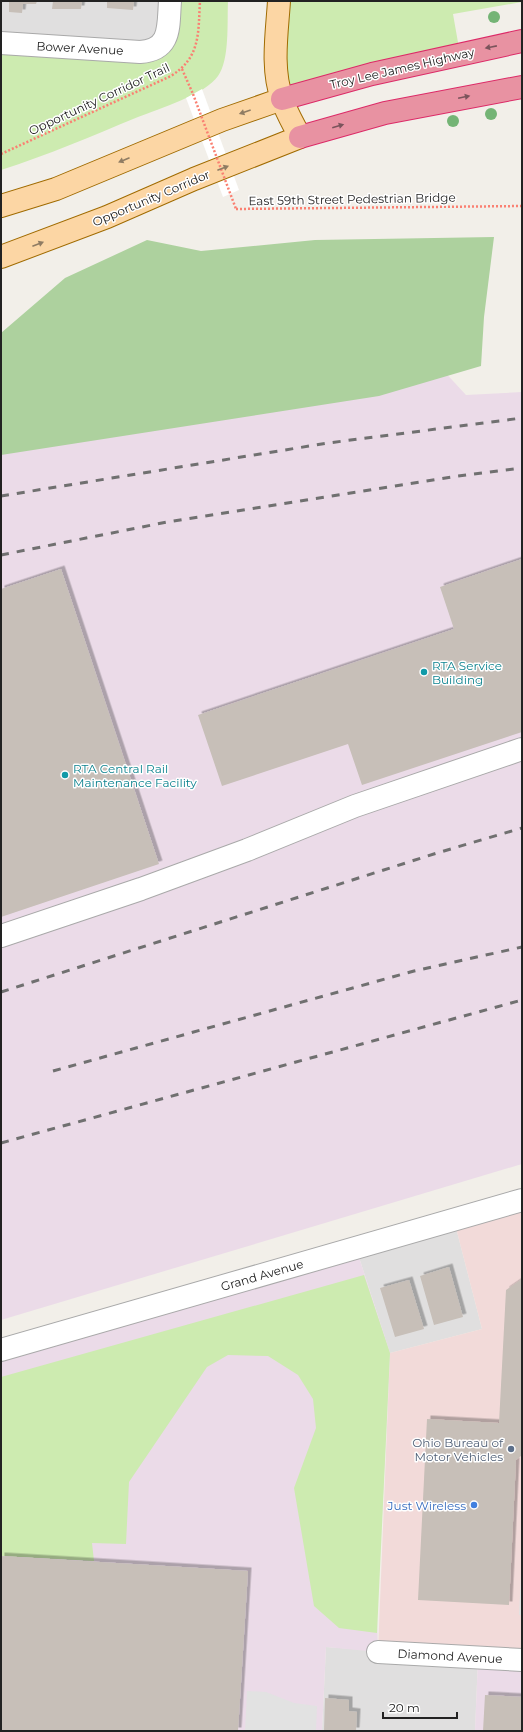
<svg xmlns="http://www.w3.org/2000/svg" width="523" height="1732" font-family="Montserrat,sans-serif">
  <style>
    .residential { fill: #e0dfdf }
    .commercial { fill: #f2dad9 }
    .industrial { fill: #ebdbe8 }
    .grass { fill: #cdebb0 }
    .forest { fill: #add19e }
    .parking { fill: #e2e2e2 }
    .pier { fill: #fff }
    .building { fill: #c7bfb8; filter: url(#shadow) }
    .lines { fill: none; stroke-linecap: round; stroke-linejoin: round }
    .minor-casing { stroke: #a9a9a9; stroke-width: 24 }
    .major-casing { stroke: #a06b00; stroke-width: 24 }
    .highway-casing { stroke: #dc2a67; stroke-width: 24 }
    .path { stroke: #fa8072; stroke-width: 2.5; stroke-dasharray: 2 2; stroke-linecap: butt }
    .minor { stroke: #fff; stroke-width: 22 }
    .major { stroke: #fcd6a4; stroke-width: 22 }
    .highway { stroke: #e892a2; stroke-width: 22 }
    .rail { stroke: #707070; stroke-width: 3; stroke-dasharray: 8 8; stroke-linecap: butt }
    .path-bridge { stroke: #fa8072; stroke-width: 2.5; stroke-dasharray: 2 2; stroke-linecap: butt }
    .tree { fill: #74b475 }
    .oneway { fill: #7b545c }
    .oneway2 { fill: #8f7c63 }
    .culture-dot { fill: #0f9aa8; stroke: #fff; stroke-width: 1.5 }
    .service-dot { fill: #5c6f8a; stroke: #fff; stroke-width: 1.5 }
    .shop-dot { fill: #3f7fe0; stroke: #fff; stroke-width: 1.5 }
    .labels { text-anchor: middle; dominant-baseline: central; stroke-width: 3; stroke-linejoin: round; paint-order: stroke }
    .street-label { font-size: 12px; fill: #222; stroke: #fff }
    .culture-label { font-size: 12px; fill: #0d838f; stroke: #fff; text-anchor: start }
    .service-label { font-size: 12px; fill: #4e5e75; stroke: #fff; text-anchor: end }
    .shop-label { font-size: 12px; fill: #366cbe; stroke: #fff; text-anchor: end }
  </style>
  <defs>
    <filter id="shadow"><feDropShadow dx="3.5" dy="-3.5" stdDeviation="0" flood-color="#0004"/></filter>
  </defs>
  <rect width="100%" height="100%" fill="#f2efe9"/>
  <path class="residential" d="M1,1H170L163,43H1Z
    M454,1220L482,1329L390,1353L356,1248Z
    M326,1647L478,1658L475,1731H322Z"/>
  <path class="commercial" d="M522,1200V1660L378,1652L390,1353L482,1329L454,1220Z"/>
  <path class="industrial" d="M392,315L466,395L522,392V1164L1,1320V353Z
    M356,1248L390,1353L377,1618L378,1652L326,1647L322,1731H1V1348Z
    M478,1658L522,1660V1731H475Z"/>
  <path class="grass" d="M170,1H228C227,21 230,60 218,76C206,94 159,109 138,117C92,136 48,155 1,170V43L153,50Z
    M279,1H522V2L453,14L460,54L282,99Z
    M364,1275L390,1353L377,1633L339,1628L314,1606L294,1488L316,1428L313,1399L298,1375L268,1356L228,1355L207,1367L129,1482L126,1544L92,1543L94,1561L1,1556V1377Z"/>
  <path class="forest" d="M494,237L484,317L481,366L379,396L1,455V333L65,278L147,240L201,251L315,240Z"/>
  <path class="parking" d="M522,1553V1615H519Z
    M247,1691L266,1692L294,1703L317,1706L316,1731H245Z"/>
  <path class="pier" d="M202,89L239,190L223,197L186,98Z"/>
  <path class="building" d="M9,1H37L36,4H23L22,13L9,12Z
    M53,1H82L81,9H52Z
    M107,1H134L133,10L107,8Z
    M522,559V732L362,785L348,744L222,786L198,715L454,629L440,587Z
    M61,569L159,864L1,917V589Z
    M449,1267L463,1317L434,1325L420,1276Z
    M522,1279V1455L516,1460L509,1605L418,1600L427,1419L499,1423L506,1290Z
    M409,1280L424,1329L395,1337L380,1288Z
    M1,1556L248,1571L238,1731H1Z
    M485,1695L522,1697V1731H483Z
    M325,1698L349,1700V1711L357,1712L356,1731H324Z"/>
  <g class="lines">
    <defs>
      <path id="minor" d="M1,43L140,52C172,50 168,26 170,1
        M1,936L141,889L247,850L355,806L522,749
        M1,1350L522,1200
        M378,1652L522,1660"/>
      <path id="major" d="M1,206L56,189L222,120L282,99
        M1,257L107,217L194,179L300,137C294,125 286,112 282,99C271,68 277,33 279,1"/>
      <path id="highway" d="M282,99L372,74L522,41
        M300,137L385,113L522,87"/>
    </defs>
    <use href="#minor" class="minor-casing"/>
    <use href="#major" class="major-casing"/>
    <use href="#highway" class="highway-casing"/>
    <path class="path" d="M182,69L193,94
      M1,154L171,76C201,57 198,33 200,1
      M236,209L522,206"/>
    <use href="#minor" class="minor"/>
    <use href="#major" class="major"/>
    <use href="#highway" class="highway"/>
    <path class="rail" d="M1,496L328,443L522,418
      M1,555L167,522L458,476L522,468
      M1,992L437,853L522,828
      M53,1071L414,971L522,947
      M1,1143L522,1000"/>
    <path class="path-bridge" d="M193,94L236,209"/>
  </g>
  <g class="tree">
    <circle cx="494" cy="17" r="6"/>
    <circle cx="491" cy="114" r="6"/>
    <circle cx="453" cy="121" r="6"/>
  </g>
  <defs><path id="oneway-solid" d="M-6-.8H1V-3.2L6.5 0L1 3.2V.8H-6Z"/></defs>
  <g class="oneway">
    <use href="#oneway-solid" transform="translate(491 47) rotate(169)"/>
    <use href="#oneway-solid" transform="translate(464 97) rotate(-12)"/>
    <use href="#oneway-solid" transform="translate(338 126) rotate(-16)"/>
  </g>
  <g class="oneway2">
    <use href="#oneway-solid" transform="translate(245 112) rotate(161)"/>
    <use href="#oneway-solid" transform="translate(124 160) rotate(157)"/>
    <use href="#oneway-solid" transform="translate(223 168) rotate(-21)"/>
    <use href="#oneway-solid" transform="translate(38 244) rotate(-21)"/>
  </g>
  <g class="culture-dot">
    <circle cx="424" cy="672" r="4"/>
    <circle cx="65" cy="775" r="4"/>
  </g>
  <circle class="service-dot" cx="511" cy="1449" r="4"/>
  <circle class="shop-dot" cx="474" cy="1505" r="4"/>
  <g class="labels">
    <g class="street-label">
      <text transform="translate(80 48) rotate(3)">Bower Avenue</text>
      <text transform="translate(402 68) rotate(-13)">Troy Lee James Highway</text>
      <text transform="translate(99 99) rotate(-25)">Opportunity Corridor Trail</text>
      <text transform="translate(151 198) rotate(-23)">Opportunity Corridor</text>
      <text transform="translate(352 199) rotate(-1)">East 59th Street Pedestrian Bridge</text>
      <text transform="translate(262 1275) rotate(-16)">Grand Avenue</text>
      <text transform="translate(450 1656) rotate(3)">Diamond Avenue</text>
    </g>
    <g class="culture-label">
      <text x="432" y="665">RTA Service<tspan x="432" dy="14">Building</tspan></text>
      <text x="73" y="768">RTA Central Rail<tspan x="73" dy="14">Maintenance Facility</tspan></text>
    </g>
    <g class="service-label">
      <text x="503" y="1442">Ohio Bureau of<tspan x="503" dy="14">Motor Vehicles</tspan></text>
    </g>
    <g class="shop-label">
      <text x="466" y="1505">Just Wireless</text>
    </g>
  </g>
  <rect width="523" height="1732" fill="none" stroke="#222222" stroke-width="4"/>
  <path d="M383 1712v6h74v-6" fill="none" stroke="#222222" stroke-width="2"/>
  <text x="389" y="1712" font-size="12" fill="#222222" stroke="#ffffff" stroke-width="3" paint-order="stroke">20 m</text>
</svg>
